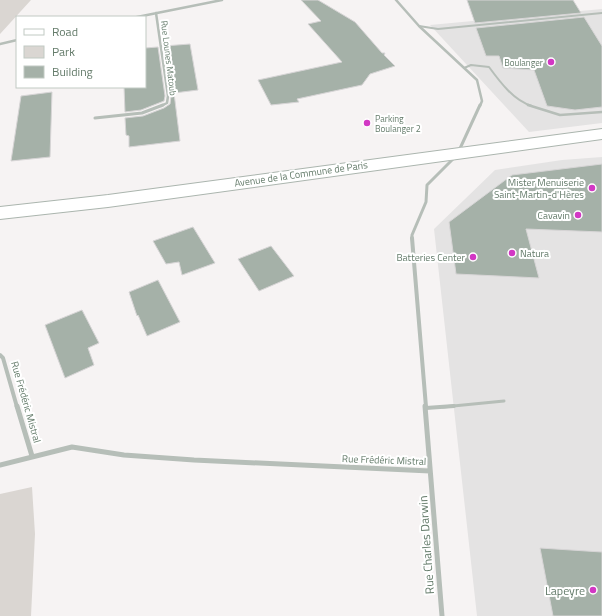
<svg xmlns="http://www.w3.org/2000/svg" width="602" height="616" font-family="'Titillium Web',sans-serif">
  <style>
    .built { fill: #e4e3e3 }
    .green { fill: #dad6d2 }
    .building { fill: #a5b1a8; stroke: #d7d5d6 }
    .lines { fill: none; stroke-linecap: round; stroke-linejoin: round }
    .secondary-casing { stroke: #abb5ae; stroke-width: 2 }
    .service-far3 { stroke: #b6beb8; stroke-width: 2 }
    .service-far2 { stroke: #b6beb8; stroke-width: 2.5 }
    .service-far1 { stroke: #b6beb8; stroke-width: 3 }
    .service { stroke: #b6beb8; stroke-width: 4 }
    .minor-far3 { stroke: #b6beb8; stroke-width: 2.5 }
    .minor-far2 { stroke: #b6beb8; stroke-width: 3 }
    .minor-far1 { stroke: #b6beb8; stroke-width: 4 }
    .minor { stroke: #b6beb8; stroke-width: 5 }
    .secondary { fill: #fff; fill-rule: evenodd }
    .poi-dot { fill: #d237c4; stroke: #fff; stroke-width: 1.5 }
    .labels { text-anchor: middle; dominant-baseline: central; stroke-width: 4; stroke-linejoin: round; paint-order: stroke }
    .far-street-label { font-size: 9px; fill: #647b6a; stroke: #fff }
    .far-poi-label { font-size: 9px; fill: #647b6a; stroke: #fff; text-anchor: end }
    .street-label { font-size: 10px; fill: #647b6a; stroke: #fff }
    .poi-label { font-size: 10px; fill: #647b6a; stroke: #fff; text-anchor: end }
    .near-street-label { font-size: 12px; fill: #647b6a; stroke: #fff }
    .near-poi-label { font-size: 12px; fill: #647b6a; stroke: #fff; text-anchor: end }
  </style>
  <rect width="100%" height="100%" fill="#f6f3f3"/>
  <path class="built" d="M602,9V123L529,132L430,25Z
    M602,157V616H477L434,229L495,170L562,160Z"/>
  <path class="green" d="M0,0H31L0,34Z
    M32,487L35,534L31,616H0V494Z"/>
  <path class="building" d="M301,0H318L355,22L382,53H385L384,55L395,66L370,74L362,85L297,99L299,102L271,105L258,80L342,62L308,24L321,21Z
    M467,0H573L581,13L475,23Z
    M584,17L602,46V107L575,110L547,106L534,70L503,68L499,56H486L476,28Z
    M190,44L198,90L174,93L180,141L129,147V136L126,135L125,118L143,116L164,108L170,104L171,96L164,46Z
    M158,47L165,96L164,101L141,110L125,112L124,87H145V48Z
    M52,92L50,157L11,161L21,96Z
    M602,164V232L526,229L539,278L456,274L449,222L512,175Z
    M193,227L215,263L182,275L179,262L166,264L153,241Z
    M271,246L294,276L259,291L238,259Z
    M158,280L180,322L147,336L138,315L137,316L129,292Z
    M82,310L99,343L88,348L94,365L65,378L45,325Z
    M540,548L602,552V616H553Z"/>
  <g class="lines">
    <defs>
      <path id="secondary" d="M602,129V139L108,207L0,219V207L108,195Z"/>
    </defs>
    <use href="#secondary" class="secondary-casing"/>
    <path class="service-far3" d="M419,26L438,29L602,13
      M464,68L471,65L489,67C500,82 514,101 532,106"/>
    <path class="service-far2" d="M528,105L560,115L602,112"/>
    <path class="service-far1" d="M443,407L504,401"/>
    <path class="service" d="M426,408L454,406"/>
    <path class="minor-far3" d="M396,0L419,26L477,80L482,101L480,106
      M156,13L168,96L167,103L161,106
      M137,17L222,0
      M0,44L17,40"/>
    <path class="minor-far2" d="M95,118L142,113L163,105
      M412,239V235L426,202L427,185L457,155L480,105"/>
    <path class="minor-far1" d="M412,238L426,407
      M0,355L3,358L17,407"/>
    <path class="minor" d="M17,406L32,456
      M425,406L442,616
      M0,465L72,447L124,455L194,460L430,471"/>
    <use href="#secondary" class="secondary"/>
  </g>
  <g class="poi-dot">
    <circle cx="551" cy="62" r="4"/>
    <circle cx="367" cy="123" r="4"/>
    <circle cx="592" cy="188" r="4"/>
    <circle cx="578" cy="215" r="4"/>
    <circle cx="512" cy="253" r="4"/>
    <circle cx="473" cy="257" r="4"/>
    <circle cx="593" cy="590" r="4"/>
  </g>
  <g class="labels">
    <g class="far-street-label">
      <text transform="translate(169 58) rotate(83)">Rue Lounes Matoub</text>
    </g>
    <g class="far-poi-label">
      <text x="543" y="62">Boulanger</text>
      <text x="375" y="118" text-anchor="start">Parking<tspan x="375" dy="10">Boulanger 2</tspan></text>
    </g>
    <g class="street-label">
      <text transform="translate(301 174) rotate(-8)">Avenue de la Commune de Paris</text>
      <text transform="translate(26 402) rotate(74)">Rue Frédéric Mistral</text>
      <text transform="translate(384 460) rotate(2)">Rue Frédéric Mistral</text>
    </g>
    <g class="poi-label">
      <text x="584" y="182">Mister Menuiserie<tspan x="584" dy="12">Saint-Martin-d'Hères</tspan></text>
      <text x="570" y="215">Cavavin</text>
      <text x="520" y="253" text-anchor="start">Natura</text>
      <text x="465" y="257">Batteries Center</text>
    </g>
    <g class="near-street-label">
      <text transform="translate(426 545) rotate(-94)">Rue Charles Darwin</text>
    </g>
    <g class="near-poi-label">
      <text x="585" y="590">Lapeyre</text>
    </g>
  </g>
  <rect x="16" y="16" width="130" height="72" fill="#ffffff" stroke="#c1cac3"/>
  <rect x="24" y="29" width="20" height="6" fill="#ffffff" stroke="#c1cac3"/>
  <text x="52" y="36" font-size="12" fill="#647b6a">Road</text>
  <rect x="24" y="46" width="20" height="12" fill="#dad6d2" stroke="#c1cac3"/>
  <text x="52" y="56" font-size="12" fill="#647b6a">Park</text>
  <rect x="24" y="66" width="20" height="12" fill="#a5b1a8" stroke="#c1cac3"/>
  <text x="52" y="76" font-size="12" fill="#647b6a">Building</text>
</svg>
